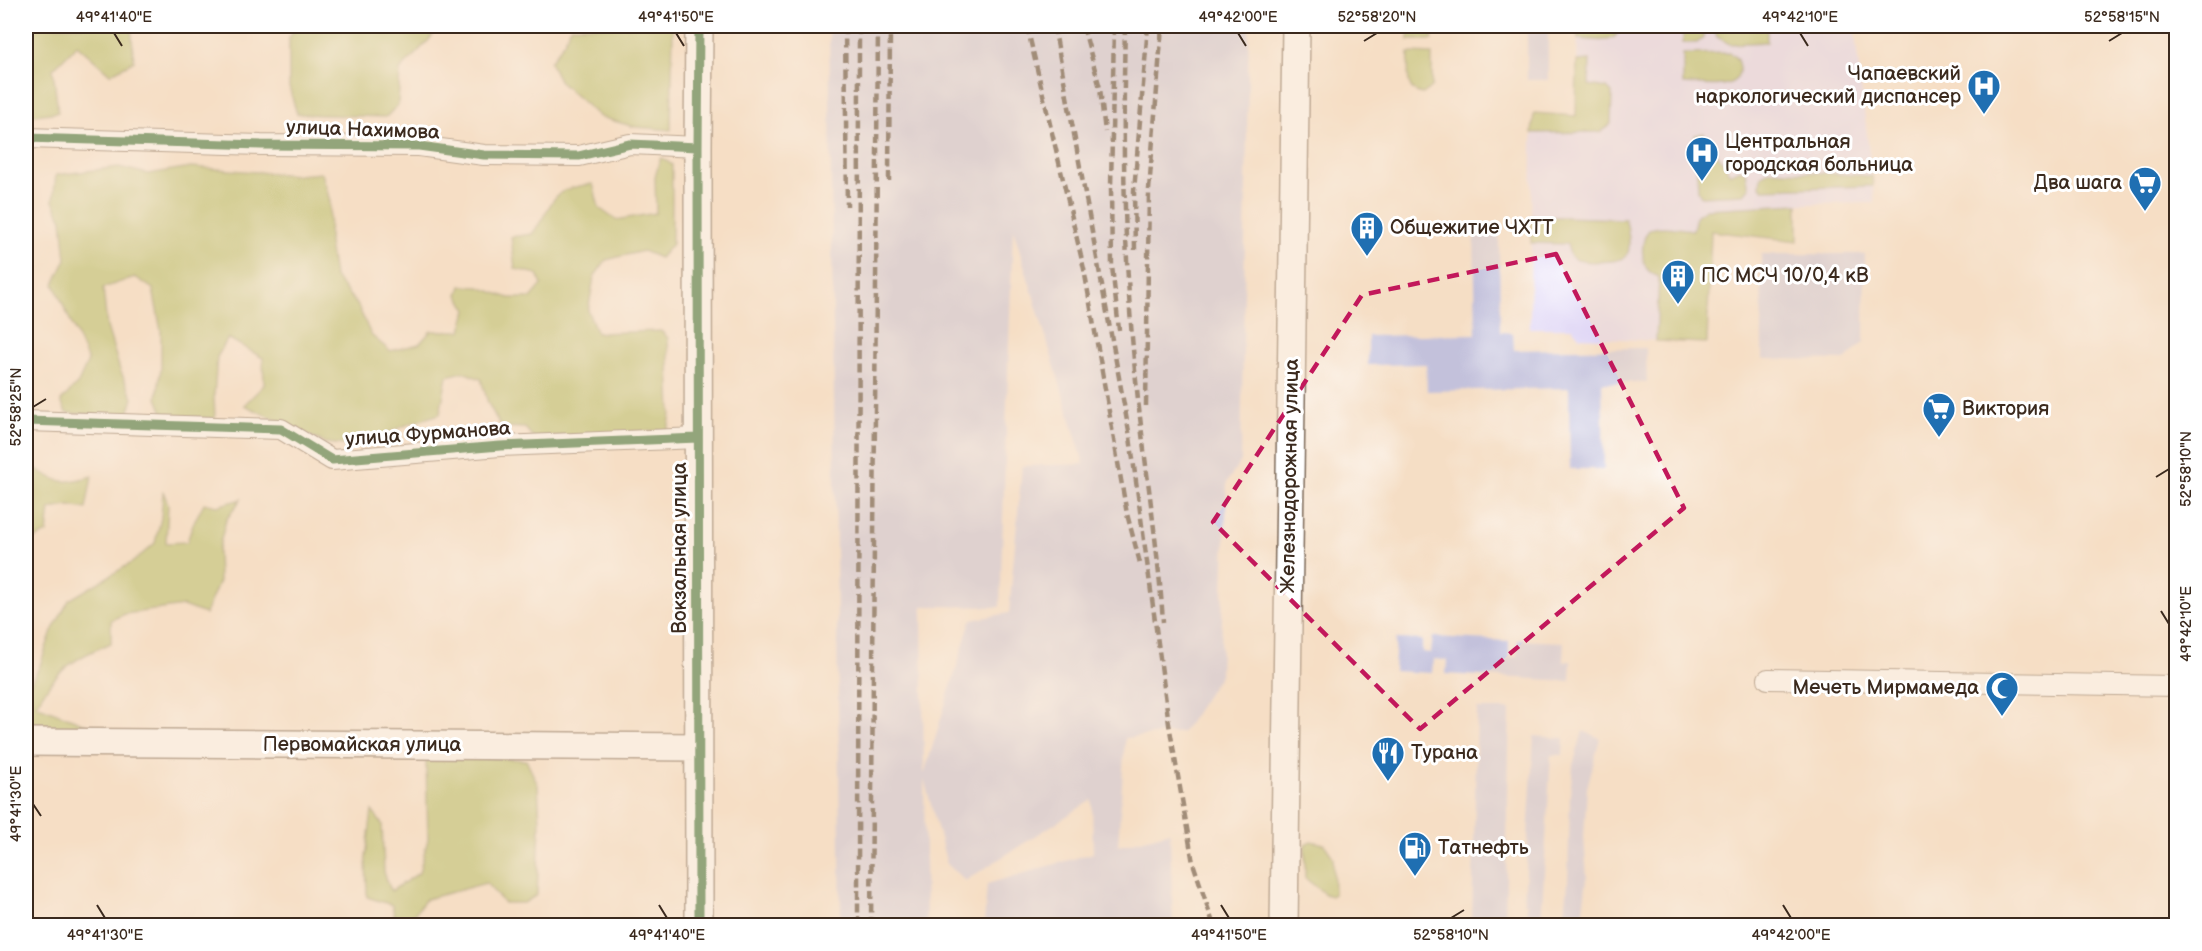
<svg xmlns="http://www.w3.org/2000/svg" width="2202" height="951" font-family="'Balsamiq Sans',sans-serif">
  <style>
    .built { fill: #dfd5f5 }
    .industrial { fill: #c3c1db; fill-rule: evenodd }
    .green { fill: #adbb5d; stroke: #74723e; stroke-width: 1.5 }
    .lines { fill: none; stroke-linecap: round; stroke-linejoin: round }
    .street-casing { stroke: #7c6958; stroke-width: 22 }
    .secondary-casing { stroke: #7c6958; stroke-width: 30 }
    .street { stroke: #fff; stroke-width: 20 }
    .secondary { stroke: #fff; stroke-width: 27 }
    .rail { stroke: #3b2a1e; stroke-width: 4.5; stroke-dasharray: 9 4.5; stroke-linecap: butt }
    .cycleway-casing { stroke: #fff; stroke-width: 13 }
    .cycleway { stroke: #1b5e20; stroke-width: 9 }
    .marked { fill: none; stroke: #c2185b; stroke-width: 4.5; stroke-dasharray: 12 8; stroke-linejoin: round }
    .ticks { fill: none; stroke: #3b2a1e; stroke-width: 2 }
    .labels { text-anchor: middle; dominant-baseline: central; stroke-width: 6; stroke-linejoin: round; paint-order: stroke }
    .poi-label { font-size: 20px; fill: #3b2a1e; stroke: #fff; text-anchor: start }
    .street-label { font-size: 20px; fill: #3b2a1e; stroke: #fff }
    .neatline { fill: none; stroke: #3b2a1e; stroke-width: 2 }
    .ticks-label { font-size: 15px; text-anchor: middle; fill: #3b2a1e }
  </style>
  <rect width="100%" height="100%" fill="#fff"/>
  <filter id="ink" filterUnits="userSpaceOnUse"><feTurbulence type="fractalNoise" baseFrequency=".0167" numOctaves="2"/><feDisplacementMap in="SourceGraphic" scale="12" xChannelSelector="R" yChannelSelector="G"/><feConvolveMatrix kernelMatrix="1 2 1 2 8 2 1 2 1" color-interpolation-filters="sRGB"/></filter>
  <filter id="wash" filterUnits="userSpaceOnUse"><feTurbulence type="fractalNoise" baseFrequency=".008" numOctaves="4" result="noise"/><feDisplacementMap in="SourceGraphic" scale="24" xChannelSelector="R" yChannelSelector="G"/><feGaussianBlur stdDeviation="1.35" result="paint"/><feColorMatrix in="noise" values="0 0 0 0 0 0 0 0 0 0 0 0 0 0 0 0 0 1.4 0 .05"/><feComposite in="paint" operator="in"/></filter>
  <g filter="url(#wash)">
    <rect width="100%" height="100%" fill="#f5dec5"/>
    <path class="built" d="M1578,26H1854L1875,203L1798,204V241L1711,231L1707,343L1580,337L1572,328H1530L1532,142L1534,113L1576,116Z"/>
    <path class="industrial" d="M829,26H1249L1241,461L1227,482L1220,675L1183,732L1125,738L1118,846L1170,832L1173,925H984L987,884L1093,853L1092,800L965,881L947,864L924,779L926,925H841ZM1013,228L1084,464L1022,466L1009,613L971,620L924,774L922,606L1000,607Z
      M1527,26H1548V80H1527Z
      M1499,230L1500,332L1513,333L1514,350L1646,348L1647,382L1602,383L1604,469H1570L1569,388L1427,391L1426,364L1368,365V336L1476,334L1474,231Z
      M1761,254H1865L1864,342L1845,360L1762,359Z
      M1433,637L1509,641V657H1517L1518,640L1564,642L1563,661H1571L1570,681L1446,674L1447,660L1433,659L1432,673L1394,671L1396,639L1422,640V652L1431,653Z
      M1477,709H1510L1505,925H1472Z
      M1583,731L1600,738L1587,788L1584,837L1587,879L1581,925H1564L1568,883L1570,794L1573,765Z
      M1534,736L1564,738L1563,755H1551L1541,925L1526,926L1527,903H1524Z"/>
    <path class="green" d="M26,26H131L134,61L110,74L77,45L53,69L58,112L35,115L26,114Z
      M297,26H439L429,40L400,70L398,105L386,117L297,114L289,87V38Z
      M571,26H673L671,130L635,127L600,117L560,82L550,62L564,42Z
      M1409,26H1432V40H1409Z
      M1578,26H1619C1619,47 1593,39 1578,39Z
      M1683,26H1705L1703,38L1697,43H1683Z
      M1717,26H1767V42L1729,44L1717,37L1715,31Z
      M1409,53L1432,54V87L1423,94C1403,92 1409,69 1409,53Z
      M1729,53C1736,56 1738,60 1739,68C1741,93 1700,84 1683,84V54Z
      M1590,60L1589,85L1607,88L1612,93L1611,124L1601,132L1532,133L1534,113L1576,116L1577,61Z
      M1704,133L1730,174L1740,169L1746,172L1749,188L1744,194L1701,196L1698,190L1695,135Z
      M661,157L672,165V244L660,258L643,251L606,260L594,277L588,311L597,333L661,331L668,338L671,414L668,430L534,438L525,428L501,427L488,403L481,379L463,372L447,376L440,414L411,423L357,446L325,443L244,405L264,385L263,358L228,338L217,357L214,396L215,419L164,415L157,398L161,368V331L153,289L135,277L103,288L107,327L120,370L133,398L127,417L66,413L61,401L78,383L88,361L54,284L66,259L62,220L53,201L56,175L119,167L148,174L191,167L297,175L322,173L330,201L329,243L334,276L358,306L371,335L390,351L419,344L431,331H461L467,310L458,295L461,286L479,287L509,298H531L542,285L537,274L515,269L511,237L532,234C557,202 546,189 593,184L599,208L616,220L656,213L655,177Z
      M1770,170L1872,176L1873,186L1763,189L1760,186L1761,176Z
      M1798,204V241L1711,231L1707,343L1656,341L1659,277C1654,275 1647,272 1645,265C1641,255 1641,230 1654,228C1666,225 1681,229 1693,230L1696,216L1706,209Z
      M1531,216L1625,219C1628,226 1632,250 1626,256C1620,263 1578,264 1572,257C1569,254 1568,248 1567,244L1531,243Z
      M26,466H32C57,483 64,485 92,476L86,509L69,506L50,509L47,533L26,543Z
      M163,491L168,504L166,543L187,542L193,524L204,503L217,506L241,499L226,520L218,551L219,581L205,614L183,606L125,614L111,620V643C74,658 56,670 36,705L85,724L68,729L26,727V690L39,668L52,631L69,600L133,562L155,543L161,518Z
      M470,756L526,760L538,785L540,824L537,895L524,903H504L486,883L426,899L405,926L396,925L392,905L367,897L366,857L372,811L382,824L384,872L391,891L419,873L428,839L426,762L430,759Z
      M1311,841L1324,844L1333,857L1334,894L1331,896L1325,894L1305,878V844Z"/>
  </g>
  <g filter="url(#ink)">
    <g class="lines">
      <defs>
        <path id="street" d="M26,138L261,145L419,146L484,155L579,156L630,144L698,147
          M26,421L281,429L332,460L500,446L698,438
          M1768,679L2176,686"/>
        <path id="secondary" d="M26,742L698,747
          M699,926L698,147L699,26
          M1284,926L1296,26"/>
      </defs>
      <use href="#street" class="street-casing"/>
      <use href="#secondary" class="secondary-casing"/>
      <use href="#street" class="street"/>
      <use href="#secondary" class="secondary"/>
      <path class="rail" d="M845,26L847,206
        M1027,26L1084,269L1127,514L1140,563
        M1054,26L1130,437L1169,724L1193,863L1214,926
        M1083,26L1100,88L1105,132
        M1114,26L1111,188L1112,266L1119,330
        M1125,26C1122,147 1124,269 1137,390C1145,467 1158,544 1163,622
        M889,181L890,26
        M1135,250L1134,191L1148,26
        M1146,406L1149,190L1162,26
        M858,926L859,26
        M871,926L878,26"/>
      <defs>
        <path id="cycleway" d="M26,138L261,145L419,146L484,155L579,156L630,144L698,147
          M26,421L281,429L332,460L500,446L698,438
          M699,926L698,147L699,26"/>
      </defs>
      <use href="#cycleway" class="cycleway-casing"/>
      <use href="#cycleway" class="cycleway"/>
    </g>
  </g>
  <path d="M0 0H2202V951H0ZM1556,254L1684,508L1420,729L1213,522L1362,295Z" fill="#f5dec5" fill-opacity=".55" fill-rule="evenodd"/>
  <path class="marked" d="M1556,254L1684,508L1420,729L1213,522L1362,295Z"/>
  <path class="ticks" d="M114,33L122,46M676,33L684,46M1238,33L1246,46M1800,33L1808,46M1364,41L1377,33M2109,41L2122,33M33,407L46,399M2156,477L2169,469M2161,611L2169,624M33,804L41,816M97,905L105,918M659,905L667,918M1221,905L1229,918M1783,905L1791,918M1451,918L1464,910"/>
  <defs>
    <symbol id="hospital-pin" viewBox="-11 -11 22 30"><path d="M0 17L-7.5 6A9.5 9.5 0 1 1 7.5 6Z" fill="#1f6fb2" stroke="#fff"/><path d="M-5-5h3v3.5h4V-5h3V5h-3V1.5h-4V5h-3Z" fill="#fff"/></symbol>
    <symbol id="supermarket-pin" viewBox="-11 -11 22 30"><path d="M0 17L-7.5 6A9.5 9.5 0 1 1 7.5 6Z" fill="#1f6fb2" stroke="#fff"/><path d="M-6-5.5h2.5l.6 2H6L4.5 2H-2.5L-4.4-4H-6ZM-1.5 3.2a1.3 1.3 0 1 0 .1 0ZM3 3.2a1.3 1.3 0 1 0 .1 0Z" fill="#fff"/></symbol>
    <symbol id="building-pin" viewBox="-11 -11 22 30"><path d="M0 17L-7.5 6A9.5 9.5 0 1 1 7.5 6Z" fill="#1f6fb2" stroke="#fff"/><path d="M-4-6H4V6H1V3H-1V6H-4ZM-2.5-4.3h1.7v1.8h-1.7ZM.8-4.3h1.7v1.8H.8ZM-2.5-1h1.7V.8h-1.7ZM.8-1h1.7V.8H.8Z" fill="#fff"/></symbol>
    <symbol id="mosque-pin" viewBox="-11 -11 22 30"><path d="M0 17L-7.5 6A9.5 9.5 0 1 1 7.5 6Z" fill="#1f6fb2" stroke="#fff"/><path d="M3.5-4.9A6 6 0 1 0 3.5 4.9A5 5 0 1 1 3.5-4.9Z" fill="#fff"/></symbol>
    <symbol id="restaurant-pin" viewBox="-11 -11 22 30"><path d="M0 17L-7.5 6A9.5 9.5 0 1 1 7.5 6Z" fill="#1f6fb2" stroke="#fff"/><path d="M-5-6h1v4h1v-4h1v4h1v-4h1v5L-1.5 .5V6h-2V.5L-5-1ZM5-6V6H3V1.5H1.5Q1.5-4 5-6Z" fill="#fff"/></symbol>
    <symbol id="fuel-pin" viewBox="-11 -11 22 30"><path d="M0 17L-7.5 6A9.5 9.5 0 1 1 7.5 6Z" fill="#1f6fb2" stroke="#fff"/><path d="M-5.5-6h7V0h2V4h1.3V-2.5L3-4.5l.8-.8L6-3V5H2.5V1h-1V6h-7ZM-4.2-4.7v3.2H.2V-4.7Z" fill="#fff"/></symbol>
  </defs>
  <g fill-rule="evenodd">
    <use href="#hospital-pin" x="1965" y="67" width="38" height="52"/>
    <use href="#hospital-pin" x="1683" y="134" width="38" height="52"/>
    <use href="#supermarket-pin" x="2126" y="164" width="38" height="52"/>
    <use href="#building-pin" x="1348" y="209" width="38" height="52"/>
    <use href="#building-pin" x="1659" y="257" width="38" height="52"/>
    <use href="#supermarket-pin" x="1920" y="390" width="38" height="52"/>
    <use href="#mosque-pin" x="1983" y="669" width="38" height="52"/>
    <use href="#restaurant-pin" x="1369" y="734" width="38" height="52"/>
    <use href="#fuel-pin" x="1396" y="829" width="38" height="52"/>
  </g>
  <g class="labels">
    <g class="poi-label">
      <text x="1961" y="74" text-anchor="end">Чапаевский<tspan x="1961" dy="23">наркологический диспансер</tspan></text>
      <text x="1725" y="142">Центральная<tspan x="1725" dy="23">городская больница</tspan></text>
      <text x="2122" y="183" text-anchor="end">Два шага</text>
      <text x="1390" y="228">Общежитие ЧХТТ</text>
      <text x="1701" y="276">ПС МСЧ 10/0,4 кВ</text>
      <text x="1962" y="409">Виктория</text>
      <text x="1979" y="688" text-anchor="end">Мечеть Мирмамеда</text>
      <text x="1411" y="753">Турана</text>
      <text x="1438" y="848">Татнефть</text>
    </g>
    <g class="street-label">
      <text transform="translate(363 130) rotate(2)">улица Нахимова</text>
      <text transform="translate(428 434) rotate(-4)">улица Фурманова</text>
      <text transform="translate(1290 476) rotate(-89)">Железнодорожная улица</text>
      <text transform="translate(680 548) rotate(-90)">Вокзальная улица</text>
      <text x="362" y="745">Первомайская улица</text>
    </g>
  </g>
  <rect width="2202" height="951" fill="none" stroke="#fff" stroke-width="66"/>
  <rect x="33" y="33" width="2136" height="885" class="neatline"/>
  <g class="ticks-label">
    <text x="114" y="22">49°41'40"E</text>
    <text x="676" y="22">49°41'50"E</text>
    <text x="1238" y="22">49°42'00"E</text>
    <text x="1377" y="22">52°58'20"N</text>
    <text x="1800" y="22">49°42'10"E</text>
    <text x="2122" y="22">52°58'15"N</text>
    <text transform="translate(16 407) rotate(-90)" y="5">52°58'25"N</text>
    <text transform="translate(2186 469) rotate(-90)" y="5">52°58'10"N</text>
    <text transform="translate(2186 624) rotate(-90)" y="5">49°42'10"E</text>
    <text transform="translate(16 804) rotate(-90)" y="5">49°41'30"E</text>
    <text x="105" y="940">49°41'30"E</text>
    <text x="667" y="940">49°41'40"E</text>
    <text x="1229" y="940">49°41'50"E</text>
    <text x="1451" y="940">52°58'10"N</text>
    <text x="1791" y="940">49°42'00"E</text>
  </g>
</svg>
